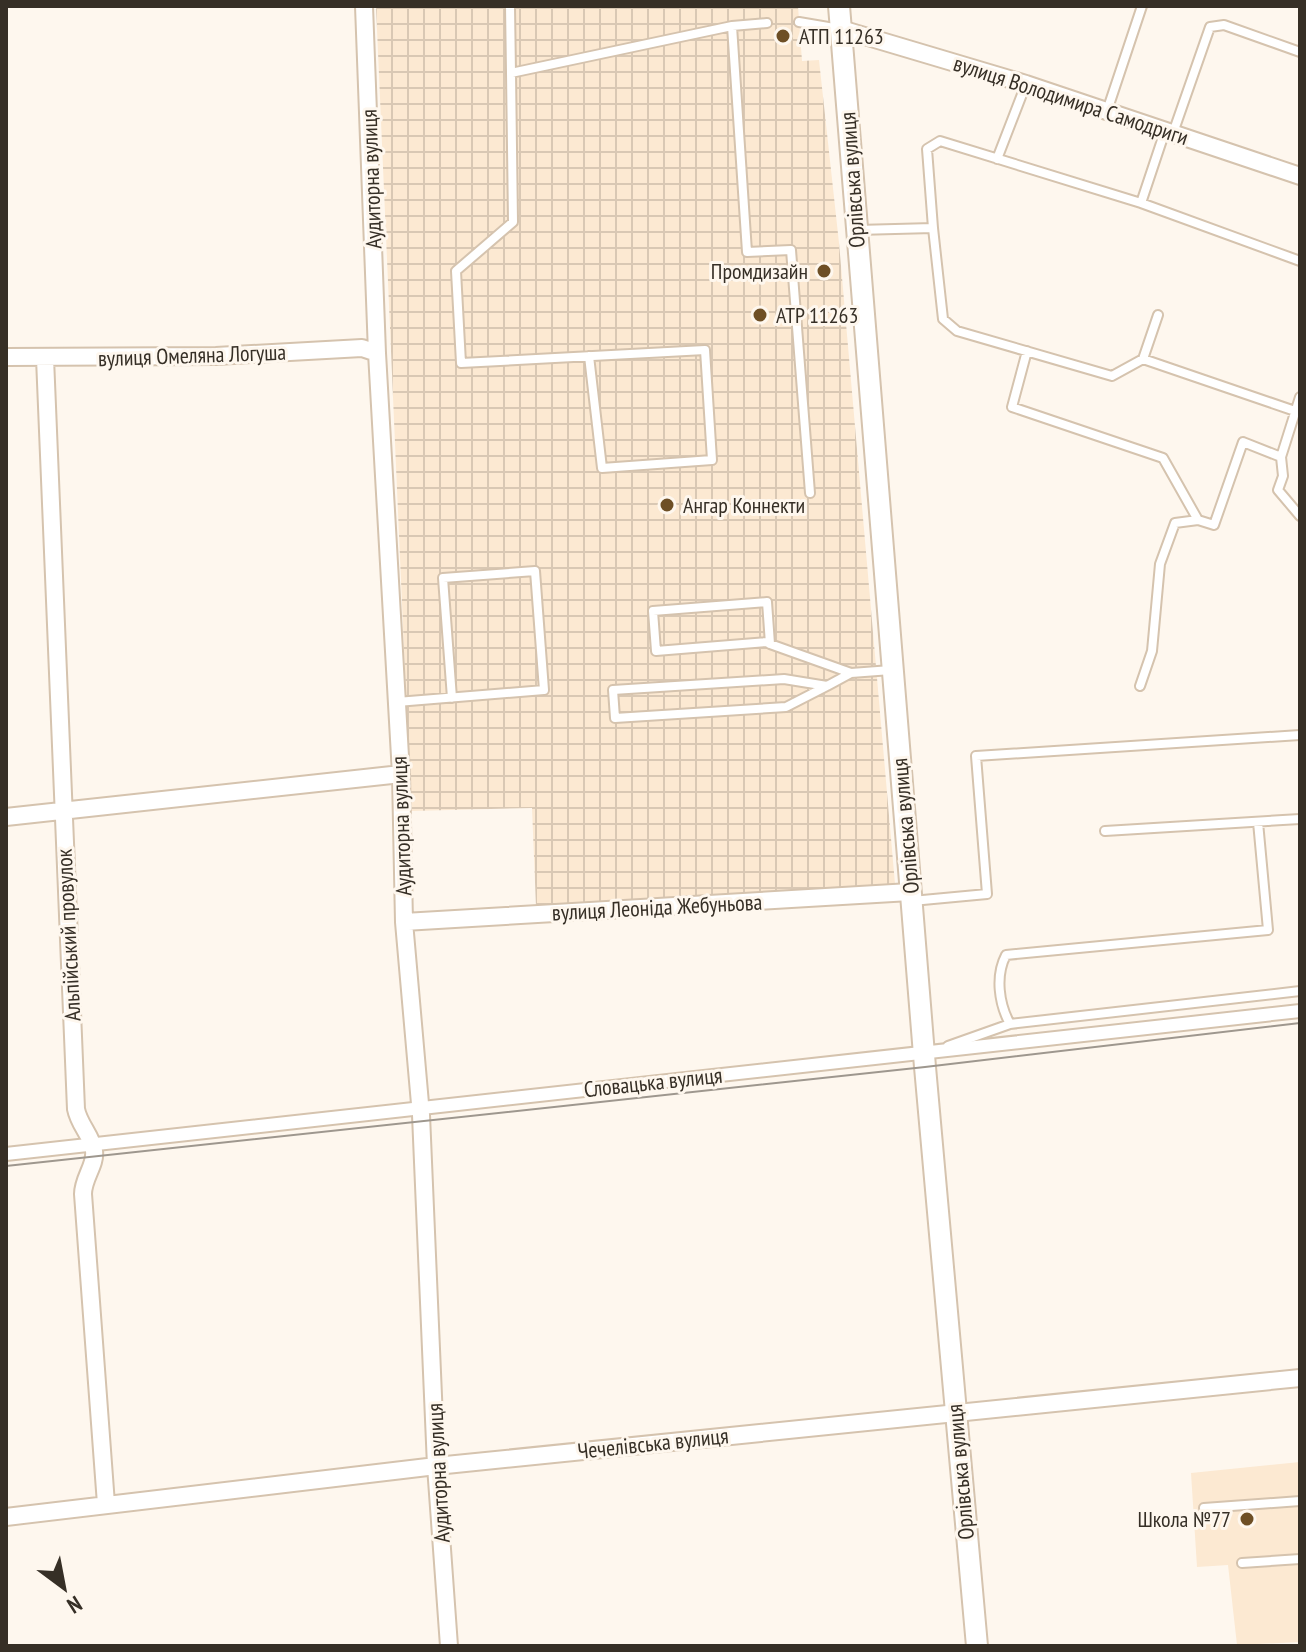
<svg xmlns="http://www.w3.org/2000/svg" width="1306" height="1652" font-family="'PT Sans Narrow',sans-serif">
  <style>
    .built { fill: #fce9d2 }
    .industrial { fill: url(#industrial-grid) }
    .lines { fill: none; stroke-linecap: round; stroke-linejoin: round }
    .service-casing { stroke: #d5c3ae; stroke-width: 12 }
    .pedestrian-casing { stroke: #d5c3ae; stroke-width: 16 }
    .minor-casing { stroke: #d5c3ae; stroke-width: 20 }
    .tertiary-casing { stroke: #d5c3ae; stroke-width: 24 }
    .service { stroke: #fff; stroke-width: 8 }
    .pedestrian { stroke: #fff; stroke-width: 12 }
    .minor { stroke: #fff; stroke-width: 16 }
    .tertiary { stroke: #fff; stroke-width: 20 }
    .tram { stroke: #9e978e; stroke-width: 2 }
    .poi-dot { fill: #6e4f25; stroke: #fef7ee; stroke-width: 3 }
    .labels { text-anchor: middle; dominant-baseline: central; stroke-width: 6; stroke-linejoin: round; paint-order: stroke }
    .poi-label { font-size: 22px; fill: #362f26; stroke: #fef7ee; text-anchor: start }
    .street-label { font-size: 22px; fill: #362f26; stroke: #fef7ee }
  </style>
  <defs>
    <pattern id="industrial-grid" width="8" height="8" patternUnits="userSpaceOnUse" patternTransform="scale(2)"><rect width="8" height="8" fill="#fce9d2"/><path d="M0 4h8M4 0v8" fill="none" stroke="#d9c8b4"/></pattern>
  </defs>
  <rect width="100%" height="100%" fill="#fef7ee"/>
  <path class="built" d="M1300,1462V1642L1237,1645L1228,1565L1197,1567L1191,1473Z"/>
  <path class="industrial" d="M376,6H798L802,61L819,60L839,243L895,884L536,907L532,808L411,811Z"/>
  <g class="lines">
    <defs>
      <path id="service" d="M510,6L511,73
        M799,22L840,29
        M767,23L732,26L747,252L791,250L810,493
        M1107,111L1142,6
        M1173,133L1210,27L1224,25L1300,52
        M997,159L1026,84
        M1141,203L1165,131
        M933,228L927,149L940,141L1141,203L1300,261
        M857,230L933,228L943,319L957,331L1112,376L1143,359L1158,315
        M1027,351L1012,407L1163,458L1198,520L1214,525L1243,442L1281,457L1300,397
        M589,356L602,468L712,460L705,350L461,363L456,271L513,222L511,73L732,26
        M1143,359L1295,411
        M1281,457L1283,476L1278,490L1300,516
        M770,644L767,602L653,611L656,651L766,642L770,644L851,673
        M827,686L786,707L615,718L613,690L784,679L827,686L851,673L891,670
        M1140,686L1152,651L1160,564L1175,523L1198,520
        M397,702L544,690L535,571L443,578L452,698
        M1105,831L1300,819
        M912,901L987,894L976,756L1300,735
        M1010,1024C999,1004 995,976 1006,955L1268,930L1258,822
        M948,1046L1010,1024L1300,991
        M1204,1508L1300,1501
        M1242,1563L1300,1559"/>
      <path id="pedestrian" d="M6,1154L1300,1011"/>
      <path id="minor" d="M364,6L377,353L401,774L404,922L421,1115L436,1466L449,1646
        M841,29L1026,84L1300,176
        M6,357L216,356L362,348L377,353
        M45,358L76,1109C79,1125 92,1136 94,1151C96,1165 83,1178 83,1194L106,1504
        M6,817L401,774
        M404,922L910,892
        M6,1517L436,1466L1300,1378"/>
      <path id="tertiary" d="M839,6L925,1067L977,1646"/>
    </defs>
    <use href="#service" class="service-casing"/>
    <use href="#pedestrian" class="pedestrian-casing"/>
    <use href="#minor" class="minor-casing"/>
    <use href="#tertiary" class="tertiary-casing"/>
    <use href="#service" class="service"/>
    <use href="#pedestrian" class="pedestrian"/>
    <use href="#minor" class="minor"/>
    <use href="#tertiary" class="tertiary"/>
    <path class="tram" d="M6,1166L925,1067L1300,1023"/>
  </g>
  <g class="poi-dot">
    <circle cx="783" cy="36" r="8"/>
    <circle cx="824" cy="271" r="8"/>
    <circle cx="760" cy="315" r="8"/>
    <circle cx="667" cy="505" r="8"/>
    <circle cx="1247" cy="1519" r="8"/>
  </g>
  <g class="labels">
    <g class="poi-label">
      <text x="799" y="36">АТП 11263</text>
      <text x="808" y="271" text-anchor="end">Промдизайн</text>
      <text x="776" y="315">ATP 11263</text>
      <text x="683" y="505">Ангар Коннекти</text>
      <text x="1231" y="1519" text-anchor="end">Школа №77</text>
    </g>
    <g class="street-label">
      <text transform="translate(1071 100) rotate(18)">вулиця Володимира Самодриги</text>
      <text transform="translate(371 179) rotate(-92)">Аудиторна вулиця</text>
      <text transform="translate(852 180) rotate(-94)">Орлівська вулиця</text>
      <text transform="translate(192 355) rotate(-2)">вулиця Омеляна Логуша</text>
      <text transform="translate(401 826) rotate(-92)">Аудиторна вулиця</text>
      <text transform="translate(905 826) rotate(-95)">Орлівська вулиця</text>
      <text transform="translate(657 907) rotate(-3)">вулиця Леоніда Жебуньова</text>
      <text transform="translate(68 935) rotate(-93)">Альпійський провулок</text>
      <text transform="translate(653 1082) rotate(-6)">Словацька вулиця</text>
      <text transform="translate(653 1443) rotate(-6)">Чечелівська вулиця</text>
      <text transform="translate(960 1472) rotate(-95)">Орлівська вулиця</text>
      <text transform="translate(438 1473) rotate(-93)">Аудиторна вулиця</text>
    </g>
  </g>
  <rect width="1306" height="1652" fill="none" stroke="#362f26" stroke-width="16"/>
  <g transform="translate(64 1588) rotate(148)" stroke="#fef7ee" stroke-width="6" paint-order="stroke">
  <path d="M0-6L14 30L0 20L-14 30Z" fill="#362f26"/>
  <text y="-12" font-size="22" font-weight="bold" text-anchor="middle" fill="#362f26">N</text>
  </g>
</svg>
